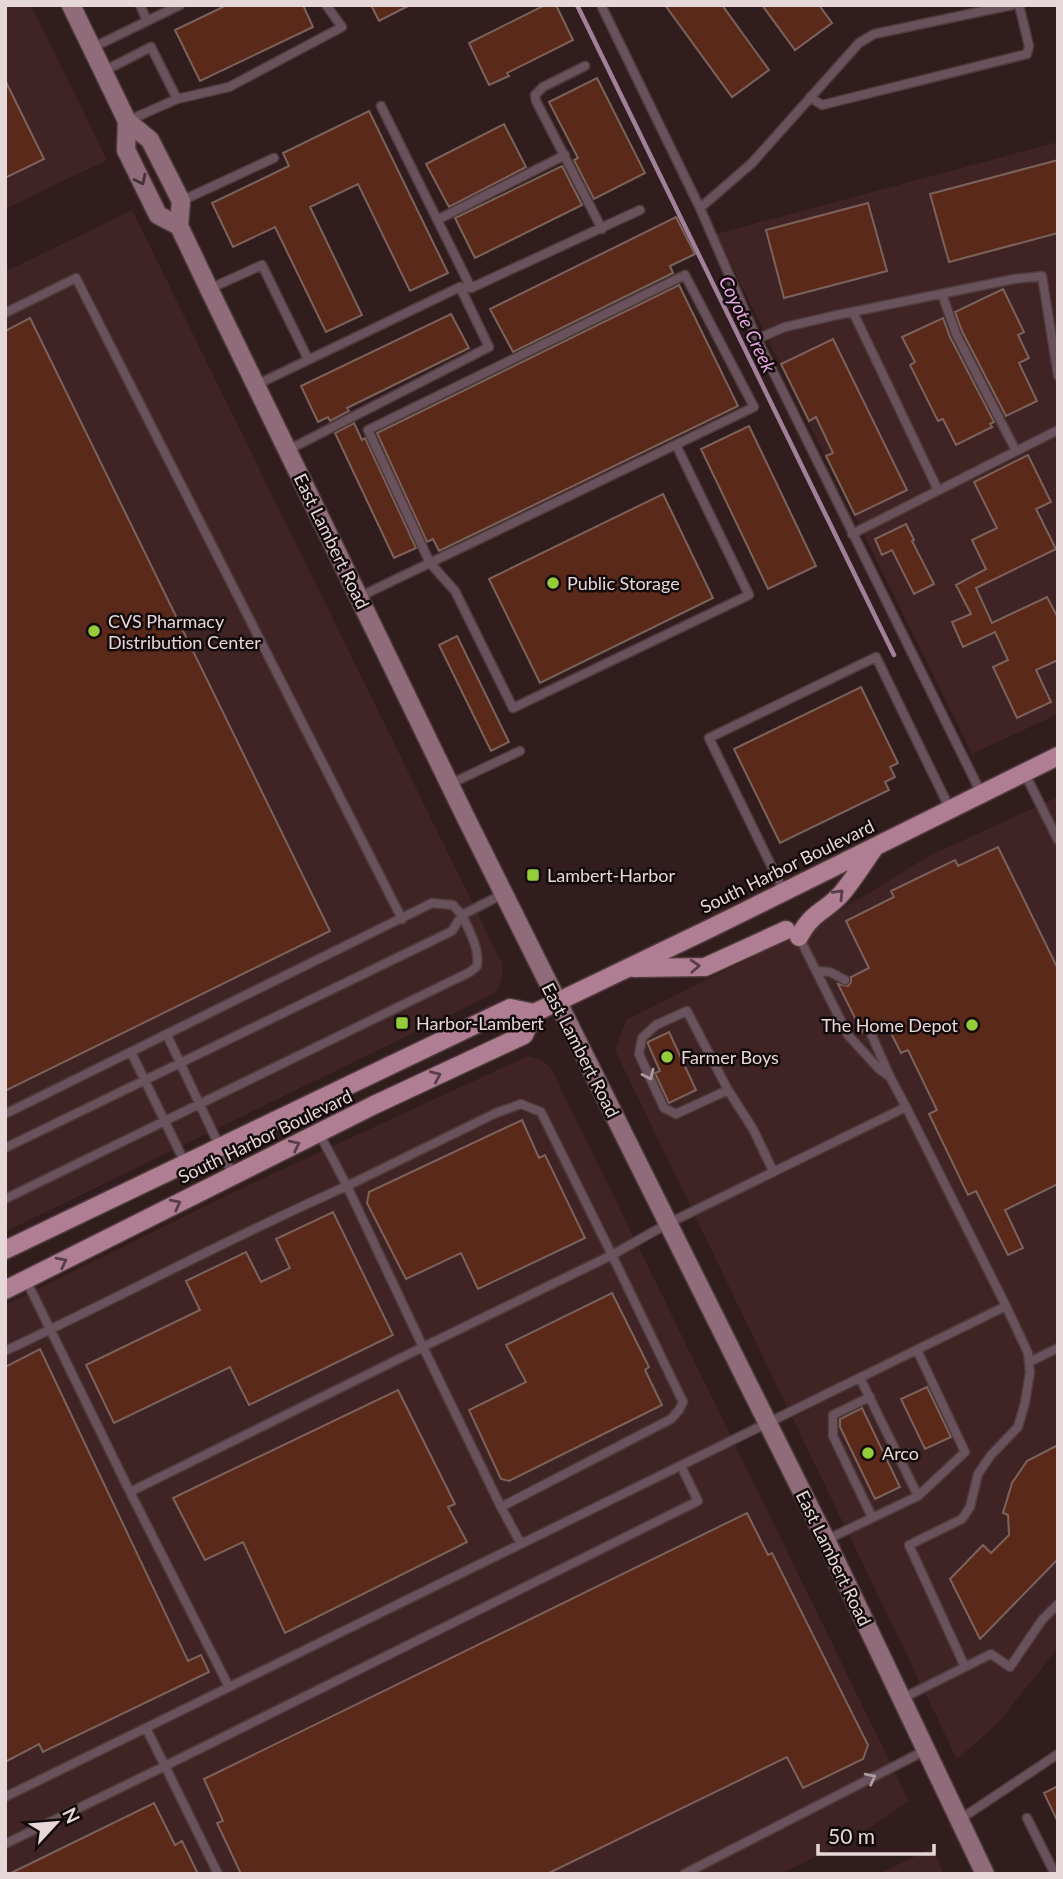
<svg xmlns="http://www.w3.org/2000/svg" width="1063" height="1879" font-family="Lato,sans-serif">
  <style>
    .built { fill: #402325 }
    .lines { fill: none; stroke-linecap: round; stroke-linejoin: round }
    .stream { stroke: #a1809a; stroke-width: 4.5 }
    .building { fill: #5b291a; stroke: #7b635c; stroke-width: 2 }
    .service-casing { stroke: #4f3b3c; stroke-width: 11 }
    .secondary-casing { stroke: #4f3b3c; stroke-width: 21 }
    .primary-casing { stroke: #4f3b3c; stroke-width: 21 }
    .service { stroke: #69525b; stroke-width: 8 }
    .secondary { stroke: #906b7a; stroke-width: 18 }
    .primary { stroke: #af7e92; stroke-width: 18 }
    .oneway { stroke: #453137 }
    .oneway2 { stroke: #593e48 }
    .oneway3 { stroke: #ae9ba0 }
    .poi-dot { fill: #95cc3a; stroke: #130a0b; stroke-width: 2.5 }
    .labels { text-anchor: middle; dominant-baseline: central; stroke-width: 5; stroke-linejoin: round; paint-order: stroke }
    .street-label { font-size: 18px; fill: #e6d7d8; stroke: #130a0b }
    .poi-label { font-size: 18px; fill: #e6d7d8; stroke: #130a0b; text-anchor: start }
    .water-label { font-size: 19px; font-style: italic; fill: #e8a7e2; stroke: #130a0b }
  </style>
  <rect width="100%" height="100%" fill="#321d1e"/>
  <path class="built" d="M5,5H31L107,160L5,209Z
    M1058,142V714L972,754L716,234Z
    M132,210L502,963L503,974L499,987L493,994L5,1232V272Z
    M1058,797V1648L997,1724L957,1759L615,1050L626,1020L818,924L929,856Z
    M528,1056L540,1059L551,1068L909,1801L854,1838L781,1874H5V1305L238,1190Z
    M932,1848L944,1874H879Z"/>
  <g class="lines">
    <path class="stream" d="M577,5L894,655"/>
  </g>
  <path class="building" d="M227,5H303L313,27L200,81L175,30Z
    M371,5H410L379,21Z
    M545,5H556L573,40L507,73L509,76L489,85L469,43Z
    M665,5H722L769,70L732,97Z
    M762,5H819L832,23L795,50Z
    M597,78L645,173L594,199L574,160L578,158L549,102Z
    M5,80L44,159L5,178Z
    M369,111L448,273L410,291L358,184L310,207L362,315L326,332L275,227L233,247L212,203L289,166L283,153Z
    M504,124L526,167L449,207L426,164Z
    M1058,160V233L949,262L930,194Z
    M562,166L582,205L475,258L455,218Z
    M868,203L887,271L784,298L766,230Z
    M676,217L695,254L670,266L673,273L513,352L490,309Z
    M679,285L738,406L439,551L433,539L427,542L377,433Z
    M1003,289L1024,332L1018,335L1029,358L1019,363L1037,401L1006,416L962,331L955,312Z
    M451,314L469,348L347,408L349,411L330,421L328,417L318,422L301,386Z
    M30,318L330,931L5,1091V331Z
    M943,318L950,337L994,422L990,424L992,427L956,445L943,419L938,421L910,365L915,362L902,337Z
    M833,339L907,490L855,515L826,456L833,453L816,417L809,421L781,364Z
    M354,423L362,440L365,438L416,548L394,558L335,433Z
    M749,426L816,566L768,589L701,449Z
    M1028,455L1051,502L1036,509L1056,549L976,588L992,623L1047,597L1058,618V660L1036,670L1051,702L1017,718L993,667L1008,660L995,632L963,647L952,622L971,614L956,585L986,569L972,540L997,528L974,482Z
    M663,494L713,598L540,683L489,579Z
    M906,524L914,540L912,541L934,584L914,594L892,550L882,555L875,539Z
    M457,636L509,742L491,751L439,645Z
    M861,687L898,763L890,767L895,777L885,782L889,790L780,843L734,749Z
    M998,847L1058,969V1184L1005,1210L1023,1248L1008,1255L976,1191L968,1195L929,1114L937,1110L908,1050L901,1053L885,1021L875,1026L870,1023H866L862,1032L838,984L848,986L851,982V977L869,968L846,921L894,897L891,891L955,860L958,866Z
    M669,1032L696,1090L669,1103L655,1073L660,1071L648,1044V1042Z
    M522,1120L539,1158L545,1155L585,1238L478,1289L461,1253L406,1279L367,1203L369,1192Z
    M333,1212L393,1335L249,1405L230,1367L114,1423L86,1365L200,1310L186,1281L246,1252L261,1282L290,1268L276,1239Z
    M612,1293L649,1367L645,1370L662,1405L509,1481L501,1479L469,1410L526,1382L506,1345Z
    M40,1349L188,1661L201,1655L209,1672L43,1752L39,1744L5,1762V1367Z
    M927,1387L951,1437L925,1449L901,1399Z
    M398,1390L455,1504L448,1507L467,1542L285,1633L243,1542L205,1560L173,1498Z
    M862,1408L900,1487L875,1499L840,1427V1419Z
    M1058,1445V1559L980,1639L950,1579L983,1545L991,1553L1009,1535L1008,1515L1003,1513L1012,1483L1027,1461Z
    M747,1513L768,1555L772,1553L868,1745L863,1759L803,1788L787,1757L547,1874H241L217,1823L223,1821L204,1779Z
    M1058,1786V1822L1044,1793Z
    M154,1803L175,1845L182,1841L198,1874H9Z"/>
  <g class="lines">
    <defs>
      <path id="service" d="M140,5L147,21
        M602,7L700,208L757,339
        M92,48L180,5
        M585,66L543,87L535,95L536,101L602,229
        M104,71L151,47L177,99
        M810,97L822,105L1027,54L1029,46L1019,5
        M381,106L471,288
        M127,121L177,99L229,87L342,27L326,5
        M181,201L274,158
        M700,208L752,163L859,43L874,34L1012,5
        M439,219L565,155
        M209,289L262,265L308,359
        M942,294L956,334L1016,451
        M853,312L938,490
        M5,313L76,278L402,919
        M256,385L460,287L471,288L640,210
        M288,450L489,347L460,287
        M852,534L1058,430
        M359,597C491,534 623,471 754,407L685,275L368,430L430,563L455,591L513,708L749,595L676,445
        M1024,772L1058,840
        M450,784L520,751
        M981,793L757,339L785,327L837,315L1014,279L1042,276L1058,376
        M784,892L709,738L876,657L950,809
        M799,937L848,1035L879,1069L890,1077L906,1107L1006,1306L1028,1353L1030,1372L1025,1403L1018,1427L991,1455L978,1474L970,1507L962,1519L909,1545L965,1667
        M816,971L830,972L845,980
        M869,1029L890,1077
        M167,1035L233,1175
        M131,1052L185,1163
        M728,1090L676,1114L664,1108L639,1054L642,1038L656,1025L687,1011L728,1090L753,1129L773,1171
        M5,1114L432,903L453,905L462,915L503,894
        M319,1133L347,1186L496,1113L521,1104L541,1112L612,1255L667,1224L906,1107
        M5,1148L446,934L452,931L462,915
        M5,1199L470,972L477,966C480,948 469,931 462,915
        M5,1351C120,1297 231,1237 347,1186L423,1347L612,1255L683,1402L679,1410L671,1419L501,1507L423,1347L130,1492L26,1280
        M1029,1362L1058,1348
        M860,1378L918,1496
        M870,1397L833,1415V1436L872,1517
        M130,1492L229,1687
        M501,1507L521,1544
        M826,1540L918,1496L965,1452L917,1350
        M903,1698L991,1654L1010,1667L1042,1620L1058,1604
        M146,1728L165,1766L698,1501L681,1466
        M5,1797L1006,1306
        M1027,1818L1055,1874
        M959,1820L1058,1754
        M5,1844L165,1766L218,1874
        M684,1874L926,1750"/>
      <path id="secondary" d="M71,5L127,121L150,140L181,201L179,226L209,289L465,816L826,1540L985,1874
        M127,121L126,150L158,215L179,226"/>
      <path id="primary" d="M799,937C812,911 827,911 842,893C854,879 864,862 875,847
        M634,968L705,967L786,930
        M5,1250L510,1008L534,1013L713,927L1058,756
        M5,1290L374,1105L524,1035L534,1013"/>
    </defs>
    <use href="#service" class="service-casing"/>
    <use href="#secondary" class="secondary-casing"/>
    <use href="#primary" class="primary-casing"/>
    <use href="#service" class="service"/>
    <use href="#secondary" class="secondary"/>
    <use href="#primary" class="primary"/>
  </g>
  <defs><path id="oneway-chevron" d="M-2-3.5L2.5 0L-2 3.5" fill="none" stroke-width="1.6" stroke-linecap="round" stroke-linejoin="round" transform="scale(1.75)"/></defs>
  <use class="oneway" href="#oneway-chevron" transform="translate(141 180) rotate(64)"/>
  <g class="oneway2">
    <use href="#oneway-chevron" transform="translate(839 894) rotate(-46)"/>
    <use href="#oneway-chevron" transform="translate(695 966) rotate(-3)"/>
    <use href="#oneway-chevron" transform="translate(436 1076) rotate(-25)"/>
    <use href="#oneway-chevron" transform="translate(295 1145) rotate(-26)"/>
    <use href="#oneway-chevron" transform="translate(176 1204) rotate(-27)"/>
    <use href="#oneway-chevron" transform="translate(62 1262) rotate(-27)"/>
  </g>
  <g class="oneway3">
    <use href="#oneway-chevron" transform="translate(649 1075) rotate(65)"/>
    <use href="#oneway-chevron" transform="translate(871 1778) rotate(-27)"/>
  </g>
  <g class="poi-dot">
    <circle cx="553" cy="583" r="7"/>
    <circle cx="94" cy="631" r="7"/>
    <rect x="526" y="868" width="14" height="14" rx="3.5"/>
    <rect x="395" y="1016" width="14" height="14" rx="3.5"/>
    <circle cx="972" cy="1025" r="7"/>
    <circle cx="667" cy="1057" r="7"/>
    <circle cx="868" cy="1453" r="7"/>
  </g>
  <g class="labels">
    <g class="street-label">
      <text transform="translate(332 541) rotate(64)">East Lambert Road</text>
      <text transform="translate(787 866) rotate(-26)">South Harbor Boulevard</text>
      <text transform="translate(581 1050) rotate(63)">East Lambert Road</text>
      <text transform="translate(265 1136) rotate(-26)">South Harbor Boulevard</text>
      <text transform="translate(834 1558) rotate(64)">East Lambert Road</text>
    </g>
    <g class="poi-label">
      <text x="567" y="583">Public Storage</text>
      <text x="108" y="621">CVS Pharmacy<tspan x="108" dy="21">Distribution Center</tspan></text>
      <text x="547" y="875">Lambert-Harbor</text>
      <text x="416" y="1023">Harbor-Lambert</text>
      <text x="958" y="1025" text-anchor="end">The Home Depot</text>
      <text x="681" y="1057">Farmer Boys</text>
      <text x="882" y="1453">Arco</text>
    </g>
    <g class="water-label">
      <text transform="translate(748 324) rotate(64)">Coyote Creek</text>
    </g>
  </g>
  <rect width="1063" height="1879" fill="none" stroke="#e6d7d8" stroke-width="14"/>
  <g transform="translate(56 1823) rotate(64)" stroke="#130a0b" stroke-width="5" paint-order="stroke">
  <path d="M0-5L12 26L0 18L-12 26Z" fill="#e6d7d8"/>
  <text y="-10" font-size="19" font-weight="bold" text-anchor="middle" fill="#e6d7d8">N</text>
  </g>
  <path d="M818 1844v10h116v-10" fill="none" stroke="#e6d7d8" stroke-width="3.5"/>
  <text x="828" y="1844" font-size="21" fill="#e6d7d8" stroke="#130a0b" stroke-width="5" paint-order="stroke">50 m</text>
</svg>
